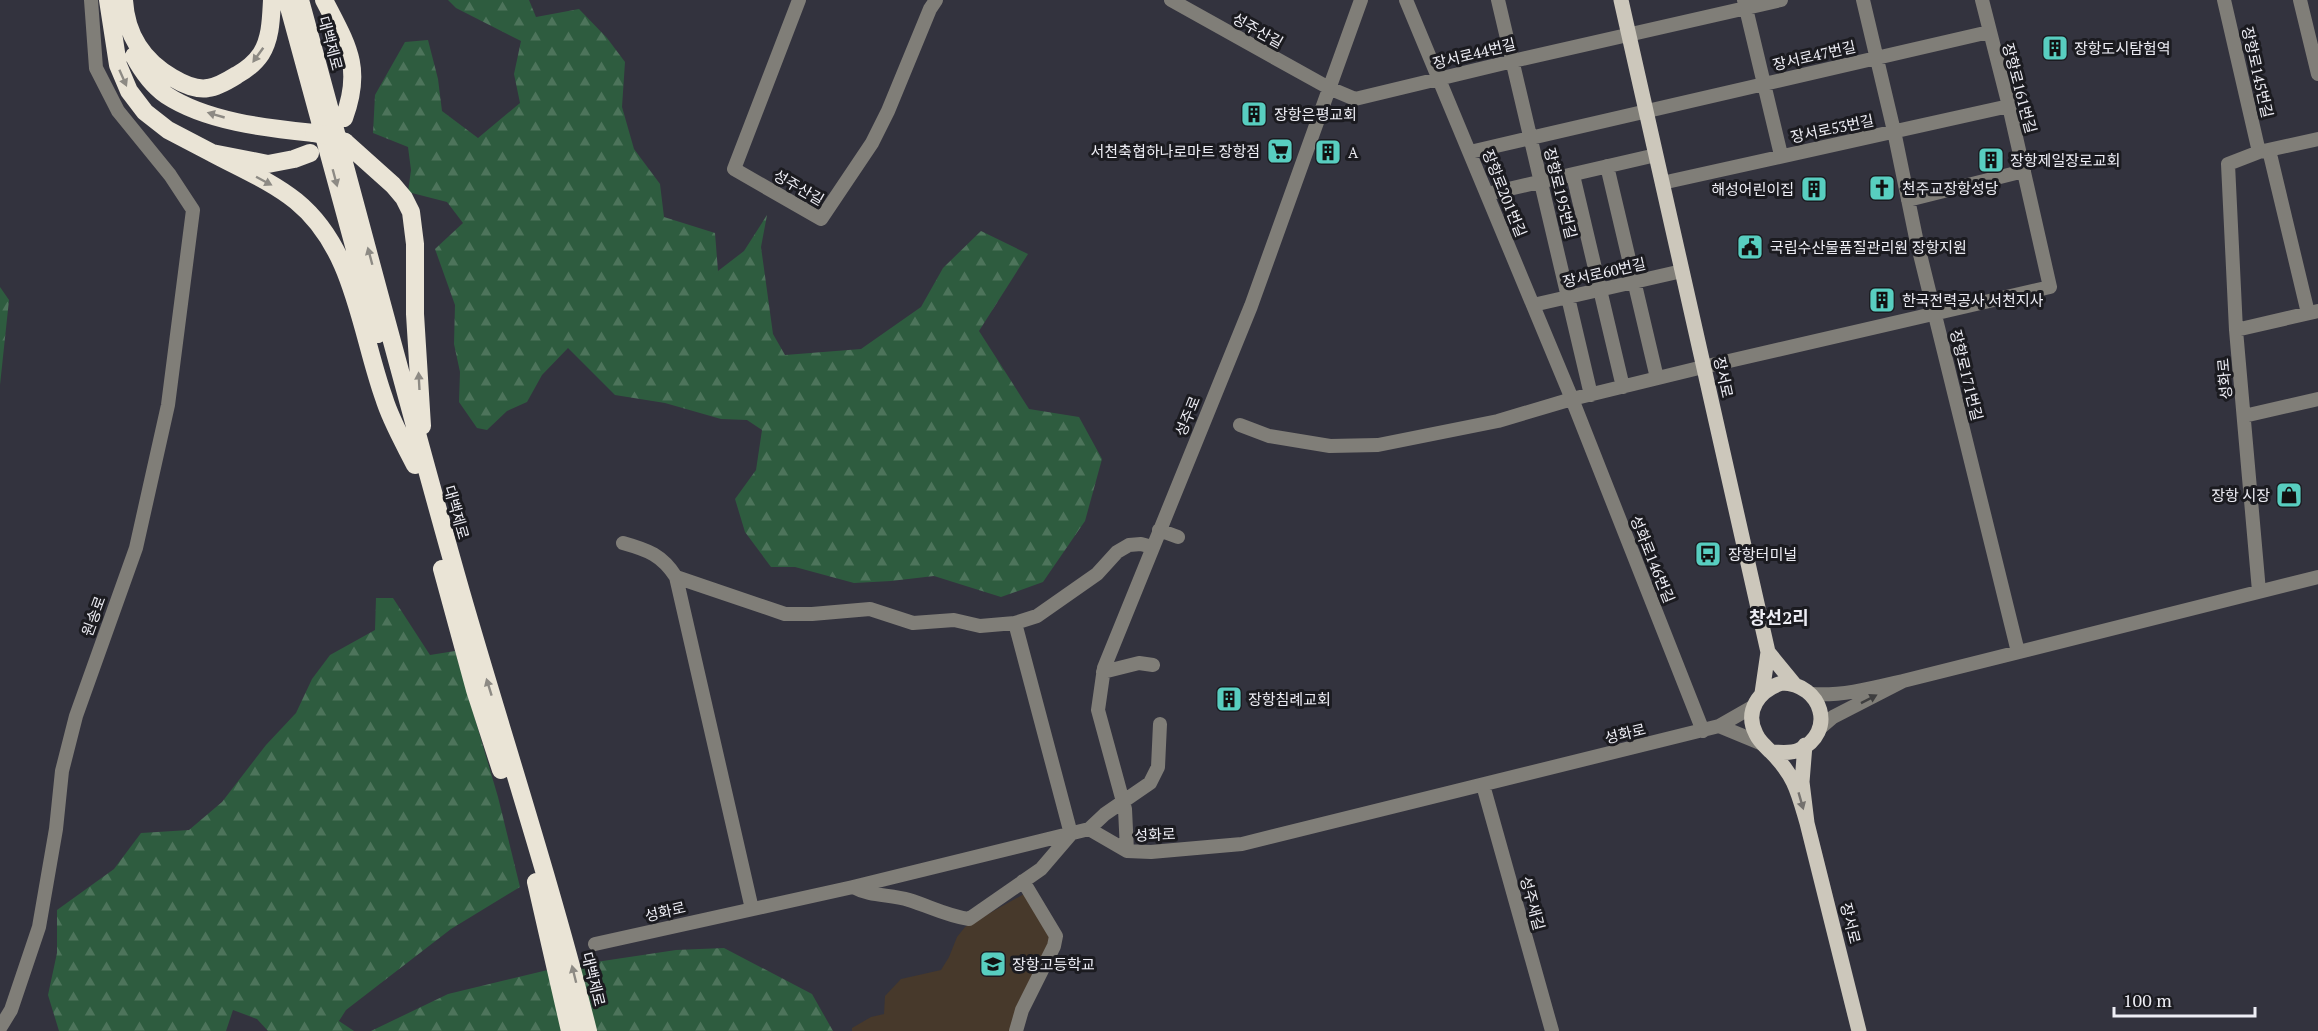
<svg xmlns="http://www.w3.org/2000/svg" width="2318" height="1031" font-family="'PT Serif','Noto Sans KR',serif">
  <style>
    .education { fill: #47392b }
    .forest { fill: url(#forest-firs) }
    .lines { fill: none; stroke-linecap: round; stroke-linejoin: round }
    .minor { stroke: #807e78; stroke-width: 14 }
    .major { stroke: #ccc7bb; stroke-width: 15 }
    .highway { stroke: #eae4d6; stroke-width: 18 }
    .highway-bridge { stroke: #eae4d6; stroke-width: 18 }
    .oneway { fill: #8d8a84 }
    .oneway2 { fill: #3e3e3f }
    .oneway3 { fill: #74716e }
    .labels { text-anchor: middle; dominant-baseline: central; stroke-width: 6; stroke-linejoin: round; paint-order: stroke }
    .street-label { font-size: 15px; fill: #eeeef5; stroke: #1b1b20 }
    .poi-label { font-size: 15px; fill: #eeeef5; stroke: #1b1b20; text-anchor: start }
    .quarter-label { font-size: 18px; font-weight: bold; fill: #eeeef5; stroke: #1b1b20 }
  </style>
  <defs>
    <pattern id="forest-firs" width="22" height="20" patternUnits="userSpaceOnUse" patternTransform="scale(1.5)"><rect width="22" height="20" fill="#2e5c3f"/><path d="M5 1l3.5 6h-7zM16 11l3.5 6h-7z" fill="#4d745b"/></pattern>
  </defs>
  <rect width="100%" height="100%" fill="#33333e"/>
  <path class="education" d="M1024,894L1052,938L1012,1031H852V1028L871,1017L884,1014L885,996L901,979L941,970L949,957L957,937L965,927Z"/>
  <path class="forest" d="M448,0H529L536,17L579,9L607,38L625,62L622,107L634,149L660,184L664,217L715,233L718,271L744,251L767,215L761,247L773,334L785,355L861,349L921,307L943,268L981,231L1028,254L979,331L1029,409L1079,417L1102,459L1085,521L1043,582L1001,597L934,576L891,581L854,583L795,567H771L745,532L735,499L756,470L762,430L747,420L721,419L665,403L615,395L568,348L542,375L527,402L507,411L487,430L477,428L459,402L460,372L454,344L455,305L435,249L463,223L447,202L408,192L411,170L408,147L373,133L375,95L405,42L428,40L438,79L442,111L478,138L520,103L514,74L521,41L456,8Z
    M0,287L9,300L0,385Z
    M376,598H393L430,655L455,651L498,797L520,887L451,929L346,1010L339,1021L354,1031H268L257,1019L233,1010L226,1031H59L48,995L57,953V910L114,869L141,833L189,830L222,802L266,745L296,713L312,679L330,655L375,630Z
    M724,948L812,994L833,1031H371L448,994L556,968L676,950Z"/>
  <g class="lines">
    <path class="minor" d="M799,0L734,169L821,219L872,143L888,111L930,9L936,0
      M1171,0L1329,88L1355,99L1513,61L1781,0
      M1406,0L1572,399L1703,731
      M1498,0L1591,395
      M1744,0L1781,155
      M1863,0L1894,131L1916,238L2018,652
      M2224,0L2259,152
      M2300,0L2318,74
      M2269,150L2308,313
      M1470,152L1989,32
      M1607,166L1657,378
      M1573,175L1623,387
      M1662,183L2009,106
      M1487,194L1656,155
      M1908,200L2024,171
      M1533,305L1682,271
      M2236,330L2318,311
      M2244,416L2318,399
      M1240,425L1269,436L1330,446L1378,445L1498,421L1572,399L1703,367L2050,287L2009,106L1982,0
      M1159,530L1178,537
      M623,543C648,550 662,555 676,577L785,614H812L870,609L913,623L954,620L980,626L1015,623L1037,616L1097,574L1117,552L1129,545L1141,544L1152,547
      M676,577L752,909
      M2259,591L2236,330L2228,164L2259,152L2318,139
      M1103,672L1139,663L1153,665
      M1903,681L2318,577
      M1812,694C1843,696 1873,688 1903,681L1833,717L1819,729
      M1754,706L1719,726L1765,745
      M1483,785L1552,1031
      M1089,829L1105,814L1150,783L1158,767L1160,724
      M1127,851L1125,809L1098,710L1104,668L1251,306L1361,0
      M853,887C871,897 890,894 909,900C929,906 947,916 969,919L1041,869L1071,834L1015,623
      M595,944L853,887L1089,829L1127,851L1151,852L1242,844L1719,726
      M0,1028L11,1010L39,927L56,829L62,771L76,716L136,548L168,405L193,210L170,175L118,111L96,68L91,0
      M1016,1031L1022,1010L1054,946L1056,936L1023,881"/>
    <path class="major" d="M1621,0L1768,652
      M1782,683C1822,684 1837,732 1799,750C1791,754 1780,752 1771,752C1766,747 1759,741 1756,734C1744,711 1759,690 1782,683Z
      M1762,693L1768,652L1795,685
      M1771,752C1795,776 1798,792 1807,823L1802,782L1805,745
      M1807,823L1859,1031"/>
    <path class="highway" d="M108,0L118,65L129,91L145,112L168,130L212,153L268,164L294,159L310,153
      M124,0C126,35 143,61 173,78C183,84 196,90 208,88C217,87 229,80 237,75C246,70 255,63 261,54C271,38 271,18 272,0
      M287,0L378,334
      M300,0C354,197 405,395 461,592C503,738 551,883 588,1031
      M324,0C347,45 363,67 344,118
      M134,56C142,71 152,85 166,95C207,122 267,128 314,133
      M345,142L393,185L404,198L411,212L415,244V314L422,426
      M212,153C240,168 271,181 296,201C355,249 360,331 384,398C391,421 404,443 415,465
      M442,569L475,690L501,770
      M536,882L570,1031"/>
    <path class="highway-bridge" d="M314,133L326,135L345,142"/>
  </g>
  <defs><path id="oneway-solid" d="M-6-.8H1V-3.2L6.5 0L1 3.2V.8H-6Z" transform="scale(1.5)"/></defs>
  <g class="oneway">
    <use href="#oneway-solid" transform="translate(258 55) rotate(126)"/>
    <use href="#oneway-solid" transform="translate(123 78) rotate(66)"/>
    <use href="#oneway-solid" transform="translate(216 115) rotate(-164)"/>
    <use href="#oneway-solid" transform="translate(335 178) rotate(75)"/>
    <use href="#oneway-solid" transform="translate(264 181) rotate(28)"/>
    <use href="#oneway-solid" transform="translate(370 256) rotate(-105)"/>
    <use href="#oneway-solid" transform="translate(419 381) rotate(-93)"/>
    <use href="#oneway-solid" transform="translate(489 687) rotate(-107)"/>
    <use href="#oneway-solid" transform="translate(574 974) rotate(-104)"/>
  </g>
  <use class="oneway2" href="#oneway-solid" transform="translate(1869 699) rotate(-27)"/>
  <use class="oneway3" href="#oneway-solid" transform="translate(1801 801) rotate(74)"/>
  <defs>
    <symbol id="building-square" viewBox="-11 -11 22 22"><rect x="-9" y="-9" width="18" height="18" rx="4" fill="#58cec0" stroke="#1b1b20"/><path d="M-4-6H4V6H1V3H-1V6H-4ZM-2.5-4.3h1.7v1.8h-1.7ZM.8-4.3h1.7v1.8H.8ZM-2.5-1h1.7V.8h-1.7ZM.8-1h1.7V.8H.8Z" fill="#111"/></symbol>
    <symbol id="supermarket-square" viewBox="-11 -11 22 22"><rect x="-9" y="-9" width="18" height="18" rx="4" fill="#58cec0" stroke="#1b1b20"/><path d="M-6-5.5h2.5l.6 2H6L4.5 2H-2.5L-4.4-4H-6ZM-1.5 3.2a1.3 1.3 0 1 0 .1 0ZM3 3.2a1.3 1.3 0 1 0 .1 0Z" fill="#111"/></symbol>
    <symbol id="church-square" viewBox="-11 -11 22 22"><rect x="-9" y="-9" width="18" height="18" rx="4" fill="#58cec0" stroke="#1b1b20"/><path d="M-1.2-6h2.4v3.5h3.3v2.4h-3.3V6h-2.4V-.1h-3.3v-2.4h3.3Z" fill="#111"/></symbol>
    <symbol id="civic-square" viewBox="-11 -11 22 22"><rect x="-9" y="-9" width="18" height="18" rx="4" fill="#58cec0" stroke="#1b1b20"/><path d="M-.6-6.5H3V-4.5H.6V-3L4-1V1h2V6H-6V1h2V-1L-.6-3ZM-1.2 2.5V6h2.4V2.5Z" fill="#111"/></symbol>
    <symbol id="shop-square" viewBox="-11 -11 22 22"><rect x="-9" y="-9" width="18" height="18" rx="4" fill="#58cec0" stroke="#1b1b20"/><path d="M-5-2.5h2.3a2.7 3.5 0 0 1 5.4 0H5L5.5 6h-11ZM-1.5-2.5h3a1.5 2.3 0 0 0-3 0Z" fill="#111"/></symbol>
    <symbol id="bus-square" viewBox="-11 -11 22 22"><rect x="-9" y="-9" width="18" height="18" rx="4" fill="#58cec0" stroke="#1b1b20"/><path d="M-5-6H5V4H4V6H2V4H-2V6H-4V4H-5ZM-3.5-4V0h7V-4ZM-3.5 1.2v1.5H-2V1.2ZM2 1.2v1.5H3.5V1.2Z" fill="#111"/></symbol>
    <symbol id="school-square" viewBox="-11 -11 22 22"><rect x="-9" y="-9" width="18" height="18" rx="4" fill="#58cec0" stroke="#1b1b20"/><path d="M0-5L7-2L0 1L-7-2ZM-4 1L0 2.5L4 1V4Q0 6-4 4Z" fill="#111"/></symbol>
  </defs>
  <g fill-rule="evenodd">
    <use href="#building-square" x="2040" y="33" width="30" height="30"/>
    <use href="#building-square" x="1239" y="99" width="30" height="30"/>
    <use href="#supermarket-square" x="1265" y="136" width="30" height="30"/>
    <use href="#building-square" x="1313" y="137" width="30" height="30"/>
    <use href="#building-square" x="1976" y="145" width="30" height="30"/>
    <use href="#church-square" x="1867" y="173" width="30" height="30"/>
    <use href="#building-square" x="1799" y="174" width="30" height="30"/>
    <use href="#civic-square" x="1735" y="232" width="30" height="30"/>
    <use href="#building-square" x="1867" y="285" width="30" height="30"/>
    <use href="#shop-square" x="2274" y="480" width="30" height="30"/>
    <use href="#bus-square" x="1693" y="539" width="30" height="30"/>
    <use href="#building-square" x="1214" y="684" width="30" height="30"/>
    <use href="#school-square" x="978" y="949" width="30" height="30"/>
  </g>
  <g class="labels">
    <g class="street-label">
      <text transform="translate(1258 30) rotate(29)">성주산길</text>
      <text transform="translate(331 43) rotate(75)">대백제로</text>
      <text transform="translate(1474 53) rotate(-14)">장서로44번길</text>
      <text transform="translate(1814 55) rotate(-13)">장서로47번길</text>
      <text transform="translate(2258 72) rotate(77)">장항로145번길</text>
      <text transform="translate(2020 88) rotate(75)">장항로161번길</text>
      <text transform="translate(1832 128) rotate(-12)">장서로53번길</text>
      <text transform="translate(799 187) rotate(30)">성주산길</text>
      <text transform="translate(1505 193) rotate(68)">장항로201번길</text>
      <text transform="translate(1561 193) rotate(76)">장항로195번길</text>
      <text transform="translate(1604 272) rotate(-13)">장서로60번길</text>
      <text transform="translate(1967 375) rotate(76)">장항로171번길</text>
      <text transform="translate(1724 377) rotate(78)">장서로</text>
      <text transform="translate(2224 379) rotate(-95)">성화로</text>
      <text transform="translate(1187 416) rotate(-68)">성주로</text>
      <text transform="translate(457 512) rotate(74)">대백제로</text>
      <text transform="translate(1653 559) rotate(68)">성화로146번길</text>
      <text transform="translate(93 616) rotate(-70)">원송로</text>
      <text transform="translate(1625 733) rotate(-14)">성화로</text>
      <text transform="translate(1155 834) rotate(-2)">성화로</text>
      <text transform="translate(1533 903) rotate(75)">성주새길</text>
      <text transform="translate(665 911) rotate(-13)">성화로</text>
      <text transform="translate(1851 923) rotate(76)">장서로</text>
      <text transform="translate(594 979) rotate(76)">대백제로</text>
    </g>
    <g class="poi-label">
      <text x="2074" y="48">장항도시탐험역</text>
      <text x="1274" y="114">장항은평교회</text>
      <text x="1260" y="151" text-anchor="end">서천축협하나로마트 장항점</text>
      <text x="1348" y="152">A</text>
      <text x="2010" y="160">장항제일장로교회</text>
      <text x="1902" y="188">천주교장항성당</text>
      <text x="1794" y="189" text-anchor="end">해성어린이집</text>
      <text x="1770" y="247">국립수산물품질관리원 장항지원</text>
      <text x="1902" y="300">한국전력공사 서천지사</text>
      <text x="2270" y="495" text-anchor="end">장항 시장</text>
      <text x="1728" y="554">장항터미널</text>
      <text x="1248" y="699">장항침례교회</text>
      <text x="1012" y="964">장항고등학교</text>
    </g>
    <g class="quarter-label">
      <text x="1779" y="617">창선2리</text>
    </g>
  </g>
  <path d="M2114 1007v9h141v-9" fill="none" stroke="#eeeef5" stroke-width="3"/>
  <text x="2123" y="1007" font-size="18" fill="#eeeef5" stroke="#1b1b20" stroke-width="4.5" paint-order="stroke">100 m</text>
</svg>
